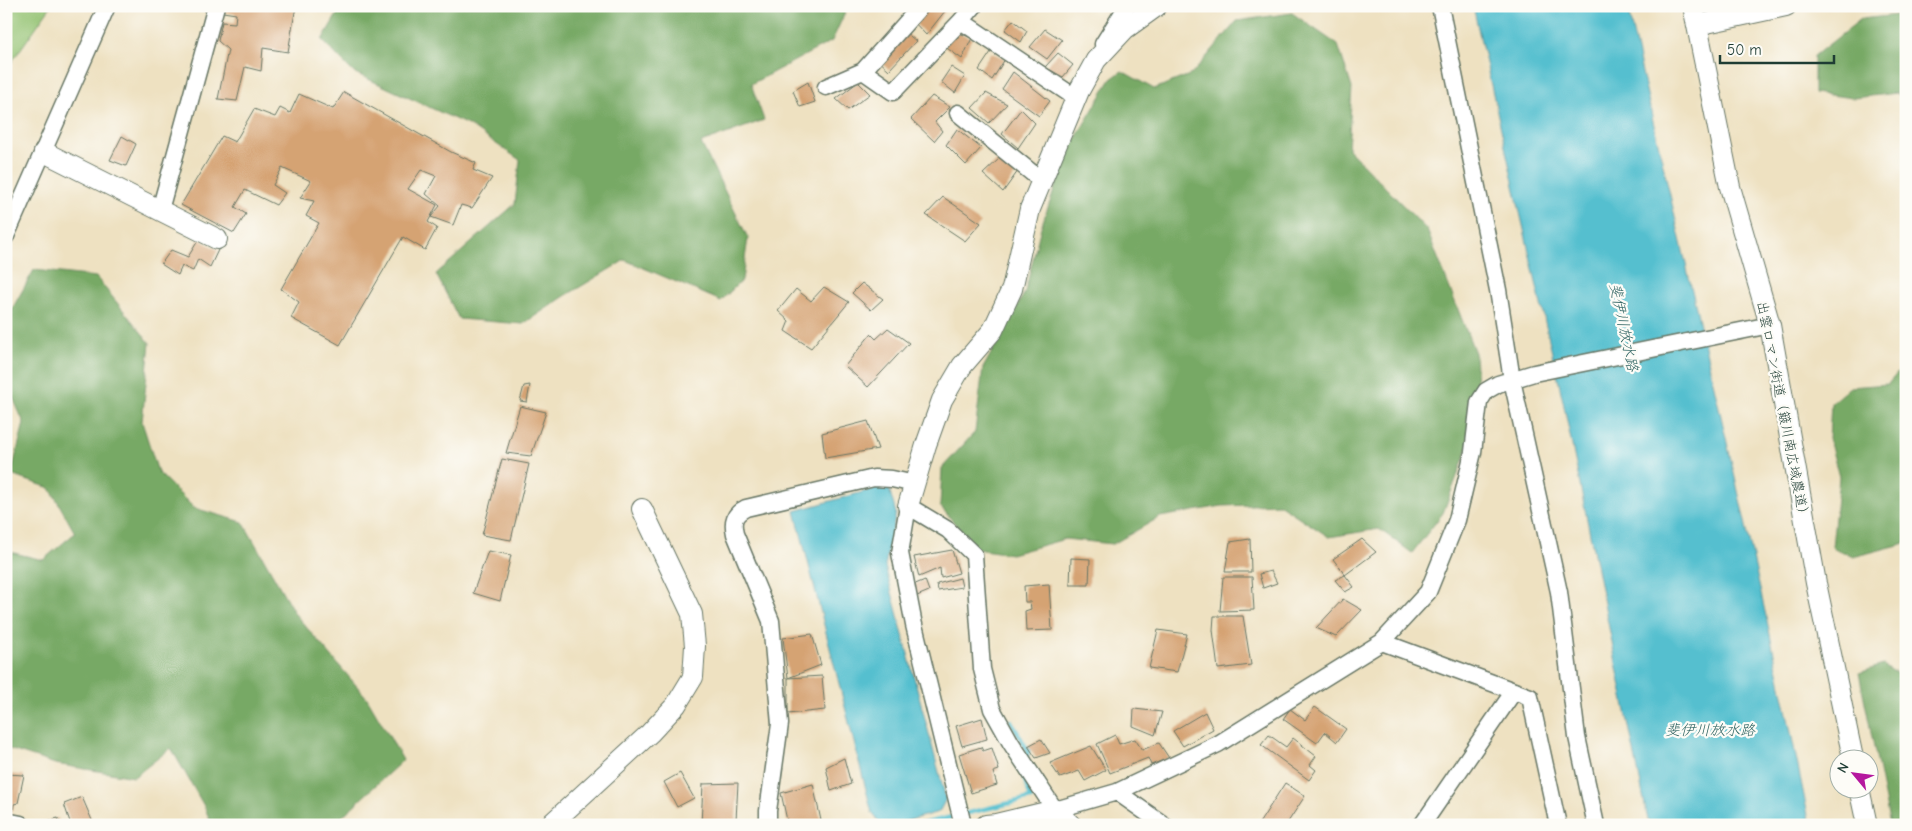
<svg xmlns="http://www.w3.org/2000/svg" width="1912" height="831" font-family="'Comic Neue','Klee One',sans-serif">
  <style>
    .green { fill: #94c373; stroke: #5a8054 }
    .forest { fill: #77a965; stroke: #4b734c }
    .water { fill: #54bfcf; stroke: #3a7e82 }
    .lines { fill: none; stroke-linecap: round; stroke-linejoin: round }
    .stream { stroke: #54bfcf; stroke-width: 4.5 }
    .building { fill: #d5a373 }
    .minor-casing { stroke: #677665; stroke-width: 19 }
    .tertiary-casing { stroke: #677665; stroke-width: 22 }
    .minor { stroke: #fff; stroke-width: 16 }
    .tertiary { stroke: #fff; stroke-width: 20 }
    .labels { text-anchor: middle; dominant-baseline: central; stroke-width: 4.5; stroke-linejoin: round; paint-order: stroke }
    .street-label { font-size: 14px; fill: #1f3d34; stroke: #fdfcf7 }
    .water-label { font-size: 15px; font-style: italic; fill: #2f6462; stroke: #fdfcf7 }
  </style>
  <rect width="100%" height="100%" fill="#fdfcf7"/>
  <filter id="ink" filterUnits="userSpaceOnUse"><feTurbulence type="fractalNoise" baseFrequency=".02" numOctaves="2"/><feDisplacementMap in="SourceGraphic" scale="10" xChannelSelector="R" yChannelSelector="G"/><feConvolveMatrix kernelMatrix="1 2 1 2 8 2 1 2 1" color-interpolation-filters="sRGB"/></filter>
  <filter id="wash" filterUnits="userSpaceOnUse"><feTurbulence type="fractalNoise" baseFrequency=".0096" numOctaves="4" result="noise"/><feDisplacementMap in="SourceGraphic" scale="20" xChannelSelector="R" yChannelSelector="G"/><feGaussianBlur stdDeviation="1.12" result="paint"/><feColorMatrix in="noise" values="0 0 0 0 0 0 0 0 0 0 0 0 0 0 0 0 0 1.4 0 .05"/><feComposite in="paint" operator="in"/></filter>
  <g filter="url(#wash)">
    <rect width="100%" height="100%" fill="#eee1c1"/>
    <path class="green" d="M6,6H51L6,70Z"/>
    <path class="forest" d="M342,6H848L832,41L751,84L764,120L701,143L748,238L742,280L721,301L625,260L565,296L523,324L459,319L436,274L515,204L520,160L470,126L353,72L322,40Z
      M1292,13L1338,45L1352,88L1348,149L1427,230L1475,353L1479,419L1443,513L1412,553L1379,529L1329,537L1279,504L1222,506L1160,517L1113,544L1065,539L1011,554L976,549L940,506L942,468L975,432L983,368L1025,292L1041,227L1068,151L1111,79L1122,71L1154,89L1192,74L1237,21Z
      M1906,14V104L1896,93L1854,98L1814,93V56L1861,19Z
      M34,270L96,277L150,343L142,422L158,472L194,508L243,522L295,614L367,698L403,760L333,825H212L204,806L171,748L134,777L55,764L6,748V551L43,560L75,533L50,488L11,475L24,423L6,382L12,309Z
      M1906,363V543L1853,557L1832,547L1839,477L1829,439L1831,403L1850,387L1888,384Z
      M1883,665L1906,679V825H1890L1859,673Z"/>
    <path class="water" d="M1473,6H1627C1688,279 1755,551 1810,825H1649L1563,401Z
      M888,485L896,513L885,566L946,799L939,812L891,825H882L872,813L795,511Z"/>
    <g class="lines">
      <path class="stream" d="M1011,721L1028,751L1026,757
        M964,814L1031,798L1023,774
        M918,825L956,816"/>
    </g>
    <g id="blocks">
      <path class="building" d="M225,6H296L288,52L263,48L261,71L245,67L237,101L218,99L228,50L218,41L222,22L235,23L236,14L223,12Z
        M927,6H949L926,35L913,21Z
        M1013,20L1027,31L1021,42L1005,30Z
        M1045,29L1062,40L1047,59L1030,47Z
        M904,31L916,41L889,70L876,58Z
        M954,31L972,38L962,59L944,46Z
        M991,52L1005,59L992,80L979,70Z
        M1058,53L1073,65L1063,77L1045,67Z
        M951,67L965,76L955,93L941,82Z
        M1013,72L1050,101L1039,116L1002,89Z
        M808,82L815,102L800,107L793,91Z
        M858,82L870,94L848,110L836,99Z
        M344,92L451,152L476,163L473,170L492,178L472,208L461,205L453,225L431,217L440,206L426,194L436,176L421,170L408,189L437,205L428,222L437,228L425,250L403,237L340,345L291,318L299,302L281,289L319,223L306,216L314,201L300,198L311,181L282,168L273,185L285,193L276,205L245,190L235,207L246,214L234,233L181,205L222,136L235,142L254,109L275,117L280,108L290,113L299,94L333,109Z
        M986,93L1007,104L989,123L972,108Z
        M932,96L950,107L935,122L942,131L934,141L911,119Z
        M1021,109L1035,123L1018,148L1002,134Z
        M957,129L981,148L966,165L946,145Z
        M122,136L136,144L126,166L110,160Z
        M1000,158L1018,171L1003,192L983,174Z
        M943,197L981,223L965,241L926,215Z
        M199,239L218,250L210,267L198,259L193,271L182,266L178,275L161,264L171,250L188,257Z
        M862,283L883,299L871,310L852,293Z
        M824,287L849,302L811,348L785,331L789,321L778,311L796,289L811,301Z
        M888,328L909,343L868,387L845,366L871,334L876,339Z
        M530,385L527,402L520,401L524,386Z
        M520,406L546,412L531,456L506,453Z
        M868,421L878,449L825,458L822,433Z
        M502,459L529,464L511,540L482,535Z
        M1250,539L1251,572H1225L1230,542Z
        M1362,539L1376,552L1345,575L1333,559Z
        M952,550L959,573L941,578L940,568L919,577L914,557Z
        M488,551L511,555L500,601L473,593Z
        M1071,558L1090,559L1089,585H1070Z
        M1271,571L1277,583L1263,588L1259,574Z
        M1345,575L1354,587L1345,592L1335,580Z
        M1223,577H1252L1254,610L1220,611Z
        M960,578L962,587L938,591L937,584Z
        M925,580L929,591L917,596L913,585Z
        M1049,584L1052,630L1026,631L1025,611L1031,609L1030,602H1025L1024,586Z
        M1343,599L1362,610L1336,637L1316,628Z
        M1214,616H1243L1251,665L1218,669L1213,630Z
        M1158,630L1187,634L1177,672L1149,668Z
        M812,634L821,665L788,678L783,638Z
        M822,676L825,710L788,714V678Z
        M1315,707L1346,729L1337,742L1325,732L1317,743L1283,719L1290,709L1305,720Z
        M1134,709L1162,712L1155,735L1133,726Z
        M1205,712L1213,729L1183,746L1173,731Z
        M982,718L987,739L962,746L956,726Z
        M1115,735L1119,744L1135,739L1142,750L1159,743L1169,758L1151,765L1148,758L1110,773L1097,744Z
        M1269,735L1286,747L1293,738L1316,756L1310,765L1316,770L1309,780L1261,745Z
        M1041,739L1050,753L1036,758L1028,746Z
        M1091,746L1106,770L1085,781L1079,771L1060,778L1050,763Z
        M981,747L983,751L992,748L999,770L993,772L997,785L971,793L959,754Z
        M844,758L851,784L831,791L826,767Z
        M680,773L694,798L677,807L664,782Z
        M6,774L24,775L18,803L14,804L13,811L6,810Z
        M738,783L736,820L701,825L703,784Z
        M1285,783L1305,796L1286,825H1258Z
        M813,784L822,825H788L781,793Z
        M82,797L94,825H71L64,804Z
        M58,818L60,825H36V824Z"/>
    </g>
  </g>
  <g filter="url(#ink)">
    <use href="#blocks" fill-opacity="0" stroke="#677665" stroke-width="1"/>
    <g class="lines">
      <defs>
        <path id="minor" d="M1440,6L1498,290L1512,380L1559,592L1577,737L1596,825
          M961,21L974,6
          M1103,44L1127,6
          M863,71L921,6
          M826,87L863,71L893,92L961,21L1076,98
          M958,113L1042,181
          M160,210L216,6
          M6,236L107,6
          M1382,642L1530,697L1558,825
          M1117,792L1164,825
          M6,821L21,824
          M768,825V811L780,724L771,621L735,534C732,521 734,514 746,508L874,478L892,479L915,484
          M963,825L914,625L900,553L908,506L948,530L974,555L982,669L992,709L1011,743L1055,810L1117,792L1218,744L1382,642L1428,592L1457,520L1473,452L1479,402L1486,391L1498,384L1534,373L1770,325
          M1422,825L1514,691"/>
        <path id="tertiary" d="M1693,6L1730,187L1770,325L1816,583L1853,758
          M1697,25L1786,6
          M44,152L217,239
          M908,506L926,445L942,400L962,366L993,330L1012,289L1030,209L1079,91L1096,60L1125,29L1157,6
          M1859,788L1867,825
          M550,825L650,733L676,705L693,677L695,646L692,614L642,509
          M986,825L996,824L1055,810L1071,825"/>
      </defs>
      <use href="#minor" class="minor-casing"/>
      <use href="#tertiary" class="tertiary-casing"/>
      <use href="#minor" class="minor"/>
      <use href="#tertiary" class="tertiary"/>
    </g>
  </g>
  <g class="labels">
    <g class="street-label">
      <text transform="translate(1783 411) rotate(79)">出雲ロマン街道（簸川南広域農道）</text>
    </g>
    <g class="water-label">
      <text transform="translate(1624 327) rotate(78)">斐伊川放水路</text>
      <text x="1710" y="730">斐伊川放水路</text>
    </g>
  </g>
  <rect width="1912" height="831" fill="none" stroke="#fdfcf7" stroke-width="25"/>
  <g transform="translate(1854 774) rotate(299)"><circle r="24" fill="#fdfcf7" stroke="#a4b0a9"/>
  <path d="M0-4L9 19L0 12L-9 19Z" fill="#b5179e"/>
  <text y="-8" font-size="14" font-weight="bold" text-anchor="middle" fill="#1f3d34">N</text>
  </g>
  <path d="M1720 55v8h114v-8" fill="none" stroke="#1f3d34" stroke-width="2.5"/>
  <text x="1727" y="55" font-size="15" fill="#1f3d34" stroke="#fdfcf7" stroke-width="4" paint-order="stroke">50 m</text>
</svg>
